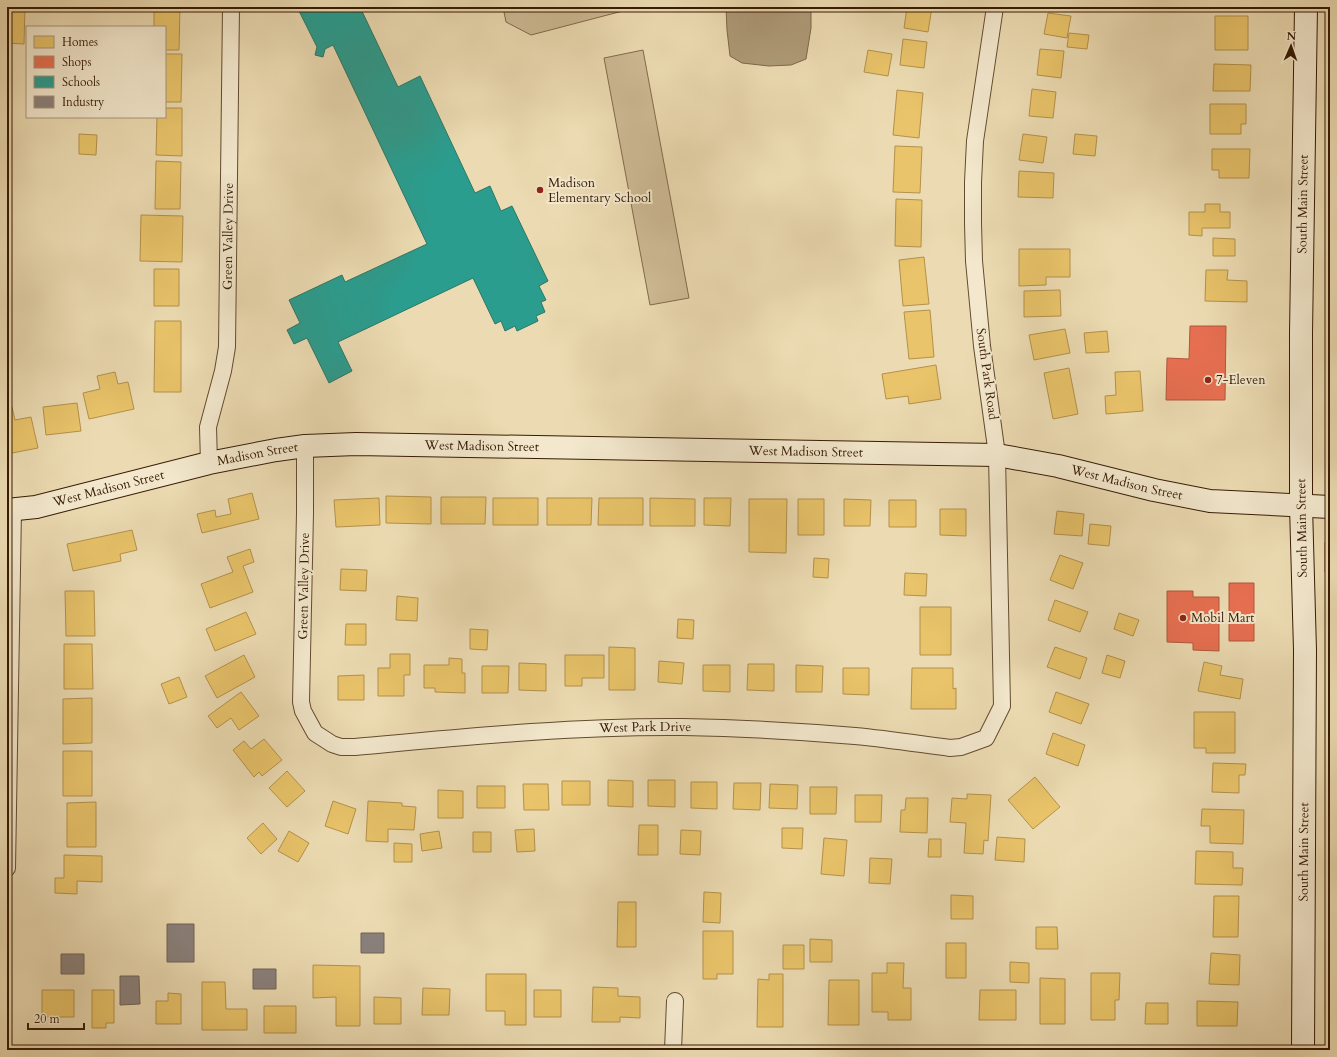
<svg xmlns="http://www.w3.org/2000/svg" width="1337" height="1057" font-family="Cardo,serif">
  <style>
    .green { fill: #cdba94; stroke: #826a4c }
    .water { fill: #ae9a77; stroke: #7e6749 }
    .homes { fill: #e9c46a; stroke: #b4914b }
    .shops { fill: #e76f51; stroke: #b2563a }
    .schools { fill: #2a9d8f; stroke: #2e7665 }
    .industry { fill: #8a817c; stroke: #716258 }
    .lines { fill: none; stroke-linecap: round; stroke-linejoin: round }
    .street-casing { stroke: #644b30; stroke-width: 18 }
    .secondary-casing { stroke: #371b04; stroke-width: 24 }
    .street { stroke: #f3e8cd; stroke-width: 16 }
    .secondary { stroke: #f3e8cd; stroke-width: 22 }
    .poi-dot { fill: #8f2418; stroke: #f3e8cd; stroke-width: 1.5 }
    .labels { text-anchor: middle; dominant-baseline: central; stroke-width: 4; stroke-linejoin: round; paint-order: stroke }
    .poi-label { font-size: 13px; fill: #371b04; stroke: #f3e8cd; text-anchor: start }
    .street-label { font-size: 13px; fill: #371b04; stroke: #f3e8cd }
  </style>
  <rect width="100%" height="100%" fill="#ecdbb2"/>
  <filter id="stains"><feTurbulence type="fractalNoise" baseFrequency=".005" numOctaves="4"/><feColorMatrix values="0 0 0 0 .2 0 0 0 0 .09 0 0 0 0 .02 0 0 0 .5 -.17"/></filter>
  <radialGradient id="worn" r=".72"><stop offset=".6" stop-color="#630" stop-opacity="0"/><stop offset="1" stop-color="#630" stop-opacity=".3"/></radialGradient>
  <path class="green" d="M503,7H638L531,35L506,22Z
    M643,50L689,298L650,305L604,58Z"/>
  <path class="water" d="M726,7H811V28L806,59L791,65L769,66L742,63L730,56L727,30Z"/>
  <path class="homes" d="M7,7H25L24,44L7,43Z
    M154,7H180L179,50H165V27H154Z
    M907,7H932L928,32L904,28Z
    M1228,7H1247V10H1228Z
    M1048,13L1071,16L1067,38L1044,34Z
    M1215,16H1248V50H1215Z
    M1069,33L1089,35L1087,49L1067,47Z
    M903,39L927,42L924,68L900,65Z
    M1040,49L1064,51L1061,78L1037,75Z
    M868,50L892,54L888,76L864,72Z
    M165,54H182L181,102H165Z
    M1214,64L1251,65L1250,91H1213Z
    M1032,89L1056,92L1053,118L1029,116Z
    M897,90L923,93L919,138L893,135Z
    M1210,104H1246V124H1241V134H1210Z
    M165,108H182V156L156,155L157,117H165Z
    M79,134L97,135L96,155L79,154Z
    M1023,134L1047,137L1043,163L1019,160Z
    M1075,134L1097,136L1095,156L1073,154Z
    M895,146L922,147L920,193L893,192Z
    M1212,149H1250L1249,178H1219V170H1212Z
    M156,161L181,162L180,209H155Z
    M1019,171L1054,173L1053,198L1018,197Z
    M7,180H10L8,194H7Z
    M896,199L922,200L921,247L895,246Z
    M1205,204H1220V212H1230V228H1202V236L1189,235V212H1205Z
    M141,215L183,216L182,262L140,261Z
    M1213,238L1235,239V256H1213Z
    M1019,249H1070V277H1046V285L1019,286Z
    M924,257L929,304L903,306L899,260Z
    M154,269H179V306H154Z
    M1206,270H1228L1227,280L1247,281V302L1205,301Z
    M1060,290L1061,316L1024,317V291Z
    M930,310L934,357L909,359L904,312Z
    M155,321H181V392H154Z
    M1065,329L1070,353L1034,360L1029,335Z
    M1107,331L1109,352L1086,353L1084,333Z
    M936,365L941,399L909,404L908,396L886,399L882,374Z
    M1069,368L1078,414L1053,419L1044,373Z
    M1140,371L1143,411L1106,414L1105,396L1116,395L1115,372Z
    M115,372L118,384L128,382L134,409L89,419L83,393L100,389L97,376Z
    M77,403L81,431L46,435L43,407Z
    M12,407L15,420L31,417L38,448L7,454V408Z
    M252,493L259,519L202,533L197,514L215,510L216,517L231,514L228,499Z
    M386,496L431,497V524L386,523Z
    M441,497H486L485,524H441Z
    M379,498L380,525L336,527L334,500Z
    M493,498H538V525H493Z
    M547,498H592L591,525H547Z
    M599,498H643V525H598Z
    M650,498L695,499V526H650Z
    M704,498H731L730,526L704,525Z
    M749,499H787L786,553L749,552Z
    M798,499H824V535H798Z
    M844,499L871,500L870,526H844Z
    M889,500H916V527H889Z
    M940,509H966V536L940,535Z
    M1057,511L1084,514L1082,536L1054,534Z
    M1090,524L1111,526L1109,546L1088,544Z
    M132,530L137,550L120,554L121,561L73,571L67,544Z
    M250,549L254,562L243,566L253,592L210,608L201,584L233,572L227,557Z
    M1060,555L1083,563L1073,589L1050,580Z
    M814,558L829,559L828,578L813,577Z
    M341,569L367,570L366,591L340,590Z
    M905,573L927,574L926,596L904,595Z
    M65,591H94L95,636H66Z
    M397,596L418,598L417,621L396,620Z
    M1055,600L1088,612L1080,632L1048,620Z
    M920,607H951V655H920Z
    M246,612L256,634L215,651L206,629Z
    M1119,613L1139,620L1133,636L1114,629Z
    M678,619L694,620L693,639L677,638Z
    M346,624H366V645H345Z
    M470,629L488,630L487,650L470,649Z
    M64,644H92L93,689H64Z
    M609,647L635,648V690H609Z
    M1055,647L1087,658L1080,679L1047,667Z
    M390,654H410V675H404V696H378V668H390Z
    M244,655L255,677L217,698L205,676Z
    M565,655H604V678H582V686H565Z
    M1107,655L1125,661L1120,678L1102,673Z
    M449,658L462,659V673H465V693L435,692V688H424V665H449Z
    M659,661L684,663L682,684L658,682Z
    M1204,662L1222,666L1220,675L1243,679L1240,699L1198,691Z
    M519,663L546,664V691L519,690Z
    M748,664H774V691L747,690Z
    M703,665H730V692L703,691Z
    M796,665L823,666L822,692H796Z
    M482,666H509L508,693H482Z
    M843,668H869V695L843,694Z
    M912,668H953V689L956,688V709H911Z
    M364,675V700H338V676Z
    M179,677L187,697L169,704L161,684Z
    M241,692L259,716L239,730L231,718L217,728L208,716Z
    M1056,692L1089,704L1081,724L1049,712Z
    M92,698V743L63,744V699Z
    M1194,712H1235V753H1206V748H1194Z
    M1053,733L1085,745L1078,766L1046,754Z
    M264,739L282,760L262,776L259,772L254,777L233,750L244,741L251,749Z
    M63,751H92V796H63Z
    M1213,763L1246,764L1245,775H1239V793L1212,792Z
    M287,771L305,791L287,807L269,788Z
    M1035,777L1060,807L1033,829L1008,800Z
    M608,780L633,781V807L608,806Z
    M648,780H675V807L648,806Z
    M562,781H590V805H562Z
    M691,782H717V809L691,808Z
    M734,783H761L760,810L733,809Z
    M523,784H548L549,810H524Z
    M770,784L798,785L797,809L769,808Z
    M477,786H505V808H477Z
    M810,787H837L836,814H810Z
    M438,790L463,791V818H438Z
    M967,794L991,795L988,841L984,840L983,854L964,853L966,823L950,822L952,798L967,799Z
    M855,795H882L881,822H855Z
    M906,798H928L927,833L900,832L901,810H905Z
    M333,801L356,809L348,834L325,826Z
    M368,801L402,803V806L416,807L414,830L388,829V842L366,841Z
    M96,802V847H67V803Z
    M1202,809L1244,810L1243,844L1210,843V826H1201Z
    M263,823L277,839L261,854L247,838Z
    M639,825H658V855H638Z
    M782,828H803L802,849L782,848Z
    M534,829L535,851L517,852L515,830Z
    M681,830L701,831L700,855L680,854Z
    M289,831L309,843L298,862L278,851Z
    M439,831L442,848L422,851L420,834Z
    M473,832H491V852H473Z
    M997,837L1025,839L1024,862L995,860Z
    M824,838L847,840L844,876L821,874Z
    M929,839H941V857H928Z
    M394,843L412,844V862H394Z
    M1196,851L1233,852V868H1243L1242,885L1195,884Z
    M64,855L102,856V882L77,881V894L55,893V878H64Z
    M870,858L892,859L890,884L869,883Z
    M704,892L721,893L720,923L703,922Z
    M951,895L973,896V919H951Z
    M1214,896H1239L1238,937H1213Z
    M618,902H636V947H617Z
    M1036,927H1057L1058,949H1036Z
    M703,931H733V974H717V979H703Z
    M810,939L832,940V962H810Z
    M946,943H966V978H946Z
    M783,945H804V969H783Z
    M1211,953L1240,955L1239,985L1209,984Z
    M1010,962L1029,963V983L1010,982Z
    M887,963H904L903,988H911V1020H888V1012H872V973H887Z
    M313,965L360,966V1026H336V997L313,998Z
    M1091,973H1120L1119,1000H1115V1020H1091Z
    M486,974H526V1025H505V1011H486Z
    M769,974H783V1027H757L758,979L769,980Z
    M1040,978L1065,979V1024H1040Z
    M829,980H859V1025H828Z
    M202,982H225L226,1009H247V1030H202Z
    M593,987L618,988V996L640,997V1018L620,1017V1022H592Z
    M423,988L450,989L449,1015H422Z
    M42,990H74V1017H42Z
    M92,990H114V1023H106V1028H92Z
    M534,990H561V1017H534Z
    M980,990H1016V1020H979Z
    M168,993L181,994V1024H156V1001H168Z
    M374,997L401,998V1024H374Z
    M1197,1001L1238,1002L1237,1026H1197Z
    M1146,1003H1168V1024H1145Z
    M264,1006H296V1033H264Z"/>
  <path class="shops" d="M1190,326H1226L1225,400H1166L1167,358L1189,359Z
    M1325,542H1330V571L1325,572Z
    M1229,583H1254V641H1229Z
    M1167,591H1193V597H1219V651L1193,650V643L1167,642Z"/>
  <path class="schools" d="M297,7H347L348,10L354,7H360L398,87L420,76L475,193L490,186L501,211L512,206L548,281L539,286L546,300L541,302L545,312L536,316L538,321L517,331L515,326L505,331L501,321L495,324L473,278L338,342L352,371L329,383L307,338L294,344L287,330L300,323L289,300L342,275L345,282L427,244L333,45L325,49L323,57L315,55L317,47Z"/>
  <path class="industry" d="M167,924H194V962H167Z
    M361,933H384V953H361Z
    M61,954H84V974H61Z
    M253,969H276V989H253Z
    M120,976H139L140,1004L120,1005Z"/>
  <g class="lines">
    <defs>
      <g id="street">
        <path id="s1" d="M305,446V513L301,702L303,711L315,733L332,744L341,747H355C464,737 573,726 683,727C740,728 798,731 855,736C887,739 919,744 950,748L961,747L986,738L1002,706L997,455L982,346L974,261L973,223V182L975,141L995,7"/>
        <path id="s2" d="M209,463L208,427L223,371L227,347L231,7"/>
        <path d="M7,868L13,510"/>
        <path d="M673,1050L675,1001"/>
      </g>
      <g id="secondary">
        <path id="s3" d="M7,510L36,507L209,463L276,450L305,446L356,444L997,455L1058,466L1154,490L1210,501L1330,507"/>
        <path id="s4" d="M1303,1050L1305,650L1301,506V333L1306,7"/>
      </g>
    </defs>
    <use href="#street" class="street-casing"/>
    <use href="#secondary" class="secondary-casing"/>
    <use href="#street" class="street"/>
    <use href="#secondary" class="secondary"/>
  </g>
  <g class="poi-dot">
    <circle cx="540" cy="190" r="4"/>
    <circle cx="1208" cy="380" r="4"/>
    <circle cx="1183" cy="618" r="4"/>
  </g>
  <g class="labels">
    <g class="poi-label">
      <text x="548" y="183">Madison<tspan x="548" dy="15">Elementary School</tspan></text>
      <text x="1216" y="380">7-Eleven</text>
      <text x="1191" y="618">Mobil Mart</text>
    </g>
    <g class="street-label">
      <text stroke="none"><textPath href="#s4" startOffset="846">South Main Street</textPath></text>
      <text stroke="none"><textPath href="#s2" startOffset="229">Green Valley Drive</textPath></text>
      <text transform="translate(987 374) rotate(82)">South Park Road</text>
      <text stroke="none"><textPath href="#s3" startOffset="482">West Madison Street</textPath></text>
      <text stroke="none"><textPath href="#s3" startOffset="806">West Madison Street</textPath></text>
      <text stroke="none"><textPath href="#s3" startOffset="257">Madison Street</textPath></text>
      <text stroke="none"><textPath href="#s3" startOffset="1130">West Madison Street</textPath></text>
      <text stroke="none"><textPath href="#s3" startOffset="104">West Madison Street</textPath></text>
      <text transform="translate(1302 528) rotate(-91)">South Main Street</text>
      <text transform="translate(304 586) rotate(-89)">Green Valley Drive</text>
      <text stroke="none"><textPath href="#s1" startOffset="625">West Park Drive</textPath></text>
      <text stroke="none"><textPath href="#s4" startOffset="198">South Main Street</textPath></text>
    </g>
  </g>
  <rect width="1337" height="1057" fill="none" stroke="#ecdbb2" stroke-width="24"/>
  <rect x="8" y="8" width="1321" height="1041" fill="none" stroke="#371b04" stroke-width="2"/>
  <rect x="12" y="12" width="1313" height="1033" fill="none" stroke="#371b04"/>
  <rect x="26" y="26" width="140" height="92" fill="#f3e8cd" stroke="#a8967d"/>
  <rect x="34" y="36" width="20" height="12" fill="#e9c46a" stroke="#a8967d"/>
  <text x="62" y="46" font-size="12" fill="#371b04">Homes</text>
  <rect x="34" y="56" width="20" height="12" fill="#e76f51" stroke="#a8967d"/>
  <text x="62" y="66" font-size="12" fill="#371b04">Shops</text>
  <rect x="34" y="76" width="20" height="12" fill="#2a9d8f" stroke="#a8967d"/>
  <text x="62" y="86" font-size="12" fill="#371b04">Schools</text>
  <rect x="34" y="96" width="20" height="12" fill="#8a817c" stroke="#a8967d"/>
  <text x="62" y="106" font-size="12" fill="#371b04">Industry</text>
  <g transform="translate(1291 46) rotate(2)" stroke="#f3e8cd" stroke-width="3" paint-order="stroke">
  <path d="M0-3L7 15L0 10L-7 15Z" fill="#371b04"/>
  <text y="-6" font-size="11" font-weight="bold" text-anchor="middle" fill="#371b04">N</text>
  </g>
  <path d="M28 1023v6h56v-6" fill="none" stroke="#371b04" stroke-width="2"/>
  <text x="34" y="1023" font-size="12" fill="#371b04" stroke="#f3e8cd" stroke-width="3" paint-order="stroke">20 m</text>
  <rect width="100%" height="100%" filter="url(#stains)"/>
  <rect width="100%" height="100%" fill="url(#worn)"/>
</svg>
